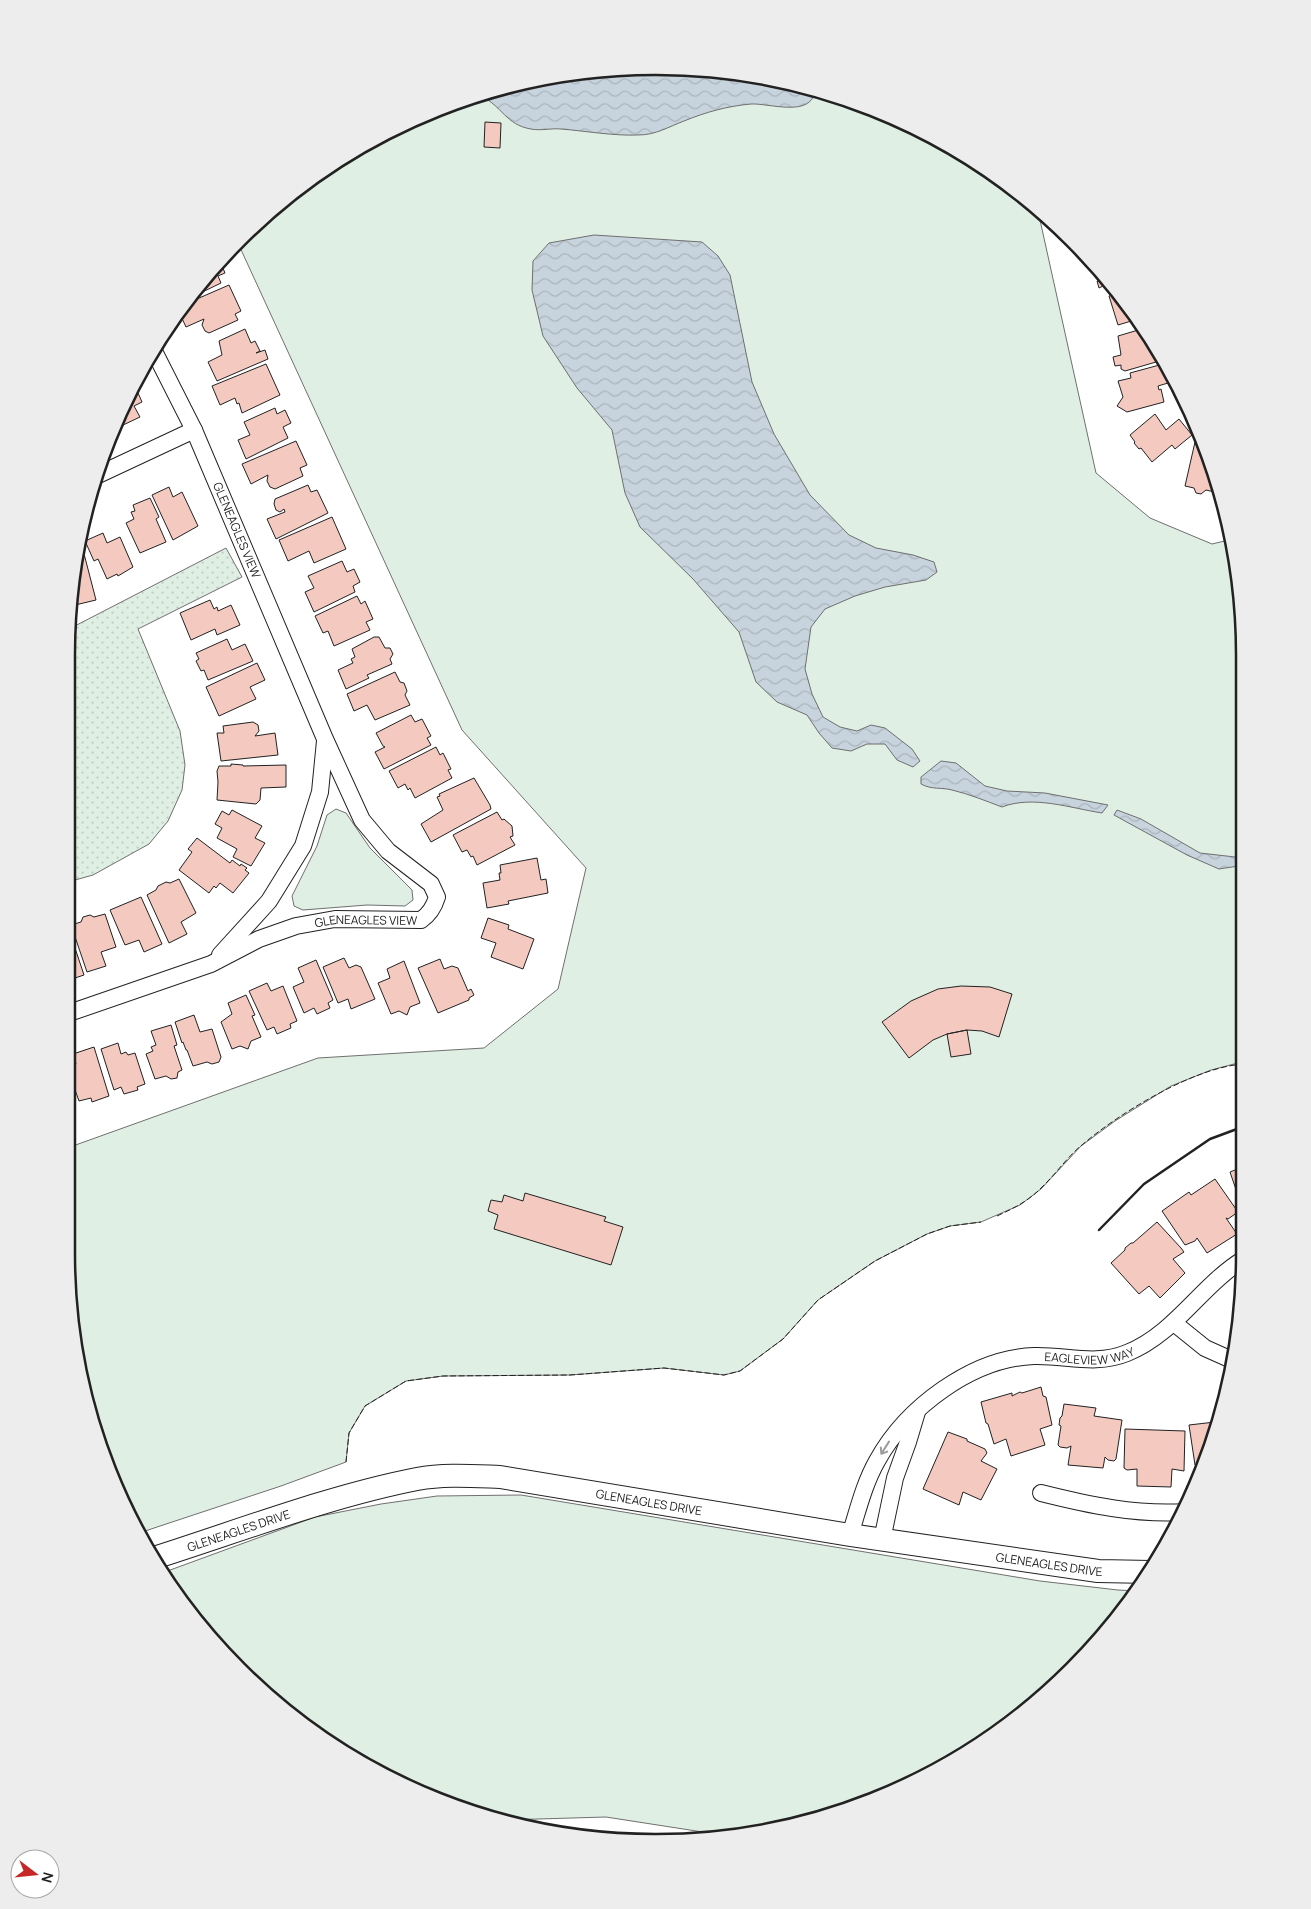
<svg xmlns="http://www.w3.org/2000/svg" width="1311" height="1909" font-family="Manrope,sans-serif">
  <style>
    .green { fill: #e0efe3; stroke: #6f6f6f }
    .park { fill: url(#park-dots); stroke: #6f6f6f }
    .water { fill: url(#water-waves); stroke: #6f6f6f }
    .building { fill: #f3c9c0; stroke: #222 }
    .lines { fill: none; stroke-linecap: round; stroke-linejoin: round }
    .street-casing { stroke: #222; stroke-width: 18 }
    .secondary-casing { stroke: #222; stroke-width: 24 }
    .street { stroke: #fff; stroke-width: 16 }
    .secondary { stroke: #fff; stroke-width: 22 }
    .fence { stroke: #222; stroke-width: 1; stroke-dasharray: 6 2.5; stroke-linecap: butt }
    .wall { stroke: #222; stroke-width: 2.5 }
    .oneway { stroke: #9c9c9c }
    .labels { text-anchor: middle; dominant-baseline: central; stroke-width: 4; stroke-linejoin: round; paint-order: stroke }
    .street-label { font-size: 12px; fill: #222; stroke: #fff }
    .rim { fill: none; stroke: #222; stroke-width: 2.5 }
  </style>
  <defs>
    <pattern id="park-dots" width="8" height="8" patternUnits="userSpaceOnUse" patternTransform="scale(1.25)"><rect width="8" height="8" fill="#e0efe3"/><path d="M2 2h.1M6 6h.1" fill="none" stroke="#c0cdc2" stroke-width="1.8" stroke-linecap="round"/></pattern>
    <pattern id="water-waves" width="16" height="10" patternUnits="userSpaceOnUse" patternTransform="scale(1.25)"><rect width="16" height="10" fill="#c7d3dd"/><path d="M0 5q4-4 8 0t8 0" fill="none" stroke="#abb5bd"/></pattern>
  </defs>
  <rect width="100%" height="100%" fill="#fff"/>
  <path class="green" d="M655,66L770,78L881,111L983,165L1038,211L1096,473L1150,518L1212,544L1233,539L1245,656V1064H1234L1211,1070L1171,1086L1115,1121L1081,1146L1041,1189L1020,1205L981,1222L950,1226L927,1234L875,1261L818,1300L783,1339L740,1371L724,1375L664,1368L570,1375L443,1376L406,1381L365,1406L349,1433L346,1462L281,1486L142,1532L97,1443L71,1331L70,1147L318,1058L484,1048L558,989L586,868L462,730L237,241L328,166L430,111L540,78Z
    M336,809L346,813L370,848L412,890L413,900L405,906L367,905L303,910L294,906L292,896L317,846L327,815Z
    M521,1495L1040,1581L1118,1590L1138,1591L1072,1670L950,1764L845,1811L771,1831L722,1835L606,1817L503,1820L430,1798L297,1721L239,1670L166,1581L162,1573L315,1517L381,1504L437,1496Z"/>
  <path class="park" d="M226,548L242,577L138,629L180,731L185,765L182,790L168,821L149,844L93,875L68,882L66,656L69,629Z"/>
  <path class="water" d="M655,66L770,78L815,91C811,118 769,103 751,104C728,106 706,112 684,121C668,127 656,135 638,135C613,136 586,131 561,129C551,128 541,131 531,129C506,125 502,106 481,96L540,78Z
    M594,235L702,242L718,256L730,275L752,382L774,434L810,495L849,535L876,548L913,555L934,562L937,572L926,580L885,587L855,596L825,609L811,627L805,669L812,694L823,717L840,727L857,731L871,725L885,728L912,749L920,761L913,767L897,760L885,744H867L851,751L832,748L819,733L807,715L777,702L756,682L739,632L693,579L640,527L625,493L612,430L577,388L543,336L532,290L533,261L549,243Z
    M941,761L956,763L985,786L1007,791L1045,793L1108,805L1102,813C1070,808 1033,795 1002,807C986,801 969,794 952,790C941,787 932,790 921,784V777Z
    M1117,810L1141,819L1200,853L1235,857L1245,855V865L1219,869L1187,855L1114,815Z"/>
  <path class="building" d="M485,122L501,123L500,148L484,147Z
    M220,261L225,273L218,276L221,283L186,300Z
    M1101,274L1109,283L1099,288L1097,281L1103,280Z
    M229,285L241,311L235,314L238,320L209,333L205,331L202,325L204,319L186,327L179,312L183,305Z
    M1117,293L1138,319L1118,325L1109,296Z
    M1145,328L1163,360L1125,371L1121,369V365L1115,366L1113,357L1121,355L1118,336Z
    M245,329L251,343L255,341L260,351L256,353L265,350L268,359L217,381L208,362L222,355L219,341Z
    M266,364L280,395L242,413L239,403L237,404L235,398L220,405L212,386Z
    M1163,364L1168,383L1158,386L1159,390L1161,389L1164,402L1127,412L1117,406L1123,397L1118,381L1131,378L1130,373Z
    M134,384L142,402L134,406L140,417L121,426L118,421L127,395Z
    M275,408L277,414L285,410L291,423L283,427L288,438L246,459L238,440L250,435L244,422Z
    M1155,414L1166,430L1179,419L1192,435L1175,449L1172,445L1152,462L1141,448L1139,449L1134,443L1135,442L1130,435Z
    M296,441L307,465L300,468L303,476L275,489L270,487L267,481L268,475L251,484L242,464Z
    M1195,442L1204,444L1219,493L1206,490L1201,494L1196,493L1194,488L1185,486Z
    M308,485L311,492L317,490L328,513L276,539L267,519L285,512L284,509L280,512L276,510L274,504L275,499Z
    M169,487L173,497L182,492L198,526L173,540L152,495Z
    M150,498L159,517L156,519L166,542L140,553L126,523L134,519L131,512L135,511L133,505Z
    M332,517L346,549L314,563L309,551L288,561L279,540Z
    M103,533L107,543L120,537L133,567L118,576L117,574L107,579L98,559L94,561L85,541Z
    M82,546L96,600L71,606L77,548Z
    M342,561L347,572L354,569L360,582L353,586L355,592L314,612L305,592L314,588L308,576Z
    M357,596L361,604L365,601L373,619L366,622L370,630L334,646L328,631L323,633L315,616Z
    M210,600L214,609L217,607L218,611L231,605L240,625L217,635L215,629L191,640L180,613Z
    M374,637H379L385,648H390L393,654L390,659L392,664L367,675L369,678L346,689L338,670L353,663L351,659L355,657L352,649Z
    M227,639L232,650L245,644L253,661L208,680L204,670L201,671L196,661L199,659L196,653Z
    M257,663L265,680L250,687L256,699L219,716L206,687Z
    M395,672L400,682L404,683L407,691L405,695L410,705L375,720L367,705L354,711L347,694Z
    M411,715L415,722L422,719L431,736L427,738L431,745L384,769L375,752L385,747L383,746L376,733Z
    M253,722L258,725L259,731L255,736L275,733L278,755L221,761L217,733H224L223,726Z
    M436,747L440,755L443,753L451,769L448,770L452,778L415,798L410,788L408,790L405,784L398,788L389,771Z
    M231,764L243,765V766L286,765V787L261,788L260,800L256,804L217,800L218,782L217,771L219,766H231Z
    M474,778L490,805L491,809L431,842L421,824L443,810L437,797L440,796L439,794Z
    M232,810L262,826L255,838L265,843L251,866L233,857L237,849L217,838L222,828L215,824L222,811L229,815Z
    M497,812L502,820L504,819L512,826L513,836L510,837L515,845L477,865L473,856L471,857L467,850L462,852L453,835Z
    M197,838L230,863L232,860L240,866L241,864L247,868L245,870L249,873L233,893L220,883L216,888L214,886L209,893L179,870L192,852L188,849Z
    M537,858L541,880L546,879L548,893L508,901L509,904L487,908L483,883L500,880L499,873H501L500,865Z
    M179,879L196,913L181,922L187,934L169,943L147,895L156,890L158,886L166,882L170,883Z
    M141,897L162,944L144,952L139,940L125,945L110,910Z
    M105,914L116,947L101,952L106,966L87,972L71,925L81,922L83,917L90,915L94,917Z
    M488,918L509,925L508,929L534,939L523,969L491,957L496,943L481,938Z
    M68,927L84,975L69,980Z
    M344,958L349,968L356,965L361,967L375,999L351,1009L348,999L338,1003L323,967Z
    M440,959L444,969L452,966L458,968L468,991L471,989L474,995L469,998V1000L438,1013L418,968Z
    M316,960L333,1000L328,1003L330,1008L317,1014L314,1008L304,1013L293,987L304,982L298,968Z
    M404,961L420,1003L410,1007L407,1015L399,1011L391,1014L378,983L390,978L387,969Z
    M267,983L271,991L283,986L297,1021L290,1024L291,1028L277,1034L274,1027L267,1030L249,991Z
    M961,986L990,987L1012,994L999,1037L982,1031L967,1030L947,1034L933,1040L909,1058L882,1022L911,1001L938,989Z
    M246,995L255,1015L252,1016L261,1037L251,1041L248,1049L240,1046L232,1049L221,1022L232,1014L228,1003Z
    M194,1015L200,1032L212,1029L221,1057L219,1062L212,1064L207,1062L193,1066L187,1050H186L183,1042L182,1043L175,1022Z
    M171,1025L177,1045L174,1046L182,1070L178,1072L177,1078L171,1079L166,1076L155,1079L146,1054L153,1051L151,1047L156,1045L151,1031Z
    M967,1030L971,1054L951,1057L947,1034Z
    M118,1043L121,1054L126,1052L128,1055L135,1053L145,1084L137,1087L138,1090L124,1094L121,1087L114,1090L101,1049Z
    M94,1047L109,1096L92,1102L91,1098L79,1101L69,1073V1067L76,1064L73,1054Z
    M1245,1166V1209L1243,1210L1230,1172Z
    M1215,1179L1238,1212L1228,1219L1226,1218L1237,1234L1207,1253L1197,1238L1195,1241L1185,1245L1162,1211L1189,1192L1191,1195Z
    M525,1193L606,1217L604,1221L623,1227L611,1265L494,1229L498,1215L488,1211L491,1200L502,1202L504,1195L523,1201Z
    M1157,1222L1181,1248L1184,1252L1173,1259L1185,1273L1160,1298L1149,1286L1139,1294L1111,1263L1125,1250V1248L1131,1243H1133Z
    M1041,1387L1043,1396L1046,1397L1052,1425L1040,1429L1045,1445L1011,1456L1006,1439L994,1444L988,1424L986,1423L981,1402L1012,1393V1396L1020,1392L1022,1393Z
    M1064,1404L1096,1408L1094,1416L1122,1420L1116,1459L1114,1461L1108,1460L1105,1457L1103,1468L1068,1465L1071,1446L1067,1448L1060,1447L1058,1445L1061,1426L1059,1425L1060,1418L1062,1416Z
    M1215,1422L1201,1464L1195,1465L1189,1425Z
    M1125,1429L1185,1431L1184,1471L1172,1469L1171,1487L1137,1486V1469L1127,1470L1124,1468Z
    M948,1432L967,1439V1441L985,1449L987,1453L981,1461L997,1469L981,1500L963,1492L959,1505L923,1489Z"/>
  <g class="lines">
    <defs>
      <g id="street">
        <path d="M100,474L194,430"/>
        <path d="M220,955L269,901L303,846L320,792L325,741"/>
        <path id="s1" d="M69,1013L211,964L259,939L296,926L335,919L421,920C430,914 434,907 437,897L431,884L388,851L362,820L325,739L194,430L154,351"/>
        <path d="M1174,1323L1205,1348L1234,1361"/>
        <path d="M1041,1493C1089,1505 1135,1515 1185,1512"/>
        <path id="s2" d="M850,1535C858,1510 864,1484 877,1461C906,1408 972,1358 1034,1356C1067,1355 1095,1366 1127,1353C1175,1334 1201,1285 1244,1259"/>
        <path d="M882,1540L895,1478L908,1442L917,1412"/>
      </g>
      <g id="secondary">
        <path id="s3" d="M154,1558C239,1531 330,1496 417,1479C444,1474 472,1476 500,1477L850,1535L1098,1571L1151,1572"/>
      </g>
    </defs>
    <use href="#street" class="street-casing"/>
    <use href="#secondary" class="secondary-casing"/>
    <use href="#street" class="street"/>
    <use href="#secondary" class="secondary"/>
    <path class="fence" d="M997,1216C1014,1208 1029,1201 1042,1187C1056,1174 1067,1157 1082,1145C1119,1113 1196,1066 1245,1064
      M346,1462L349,1433L365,1406L406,1381L443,1376L570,1375L664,1368L724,1375L740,1371L783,1339L818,1300L875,1261L927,1234L950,1226L981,1222"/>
    <path class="wall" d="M1099,1230L1144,1184L1210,1139L1245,1126"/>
  </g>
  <defs><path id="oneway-shaft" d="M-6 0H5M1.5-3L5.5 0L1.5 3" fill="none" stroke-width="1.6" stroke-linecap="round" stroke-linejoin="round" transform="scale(1.25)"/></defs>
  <use class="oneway" href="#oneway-shaft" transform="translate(885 1448) rotate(122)"/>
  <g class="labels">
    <g class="street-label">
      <text transform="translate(237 530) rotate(67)">GLENEAGLES VIEW</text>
      <text stroke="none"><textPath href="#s1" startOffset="314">GLENEAGLES VIEW</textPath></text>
      <text stroke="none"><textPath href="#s2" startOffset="331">EAGLEVIEW WAY</textPath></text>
      <text stroke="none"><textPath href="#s3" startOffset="509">GLENEAGLES DRIVE</textPath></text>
      <text stroke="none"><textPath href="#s3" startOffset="89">GLENEAGLES DRIVE</textPath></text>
      <text stroke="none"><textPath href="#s3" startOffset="914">GLENEAGLES DRIVE</textPath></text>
    </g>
  </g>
  <path d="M0 0H1311V1909H0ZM655 75H656A580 580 0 0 1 1236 655V1254A580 580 0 0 1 656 1834H655A580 580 0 0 1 75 1254V655A580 580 0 0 1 655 75Z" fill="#ededed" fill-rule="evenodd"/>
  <path class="rim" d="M655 75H656A580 580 0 0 1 1236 655V1254A580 580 0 0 1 656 1834H655A580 580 0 0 1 75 1254V655A580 580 0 0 1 655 75Z"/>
  <g transform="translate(35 1874) rotate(106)"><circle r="24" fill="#ffffff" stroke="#a7a7a7"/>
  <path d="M0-4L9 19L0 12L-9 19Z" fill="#c62828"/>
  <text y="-8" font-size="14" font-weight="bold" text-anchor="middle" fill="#222222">N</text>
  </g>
</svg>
